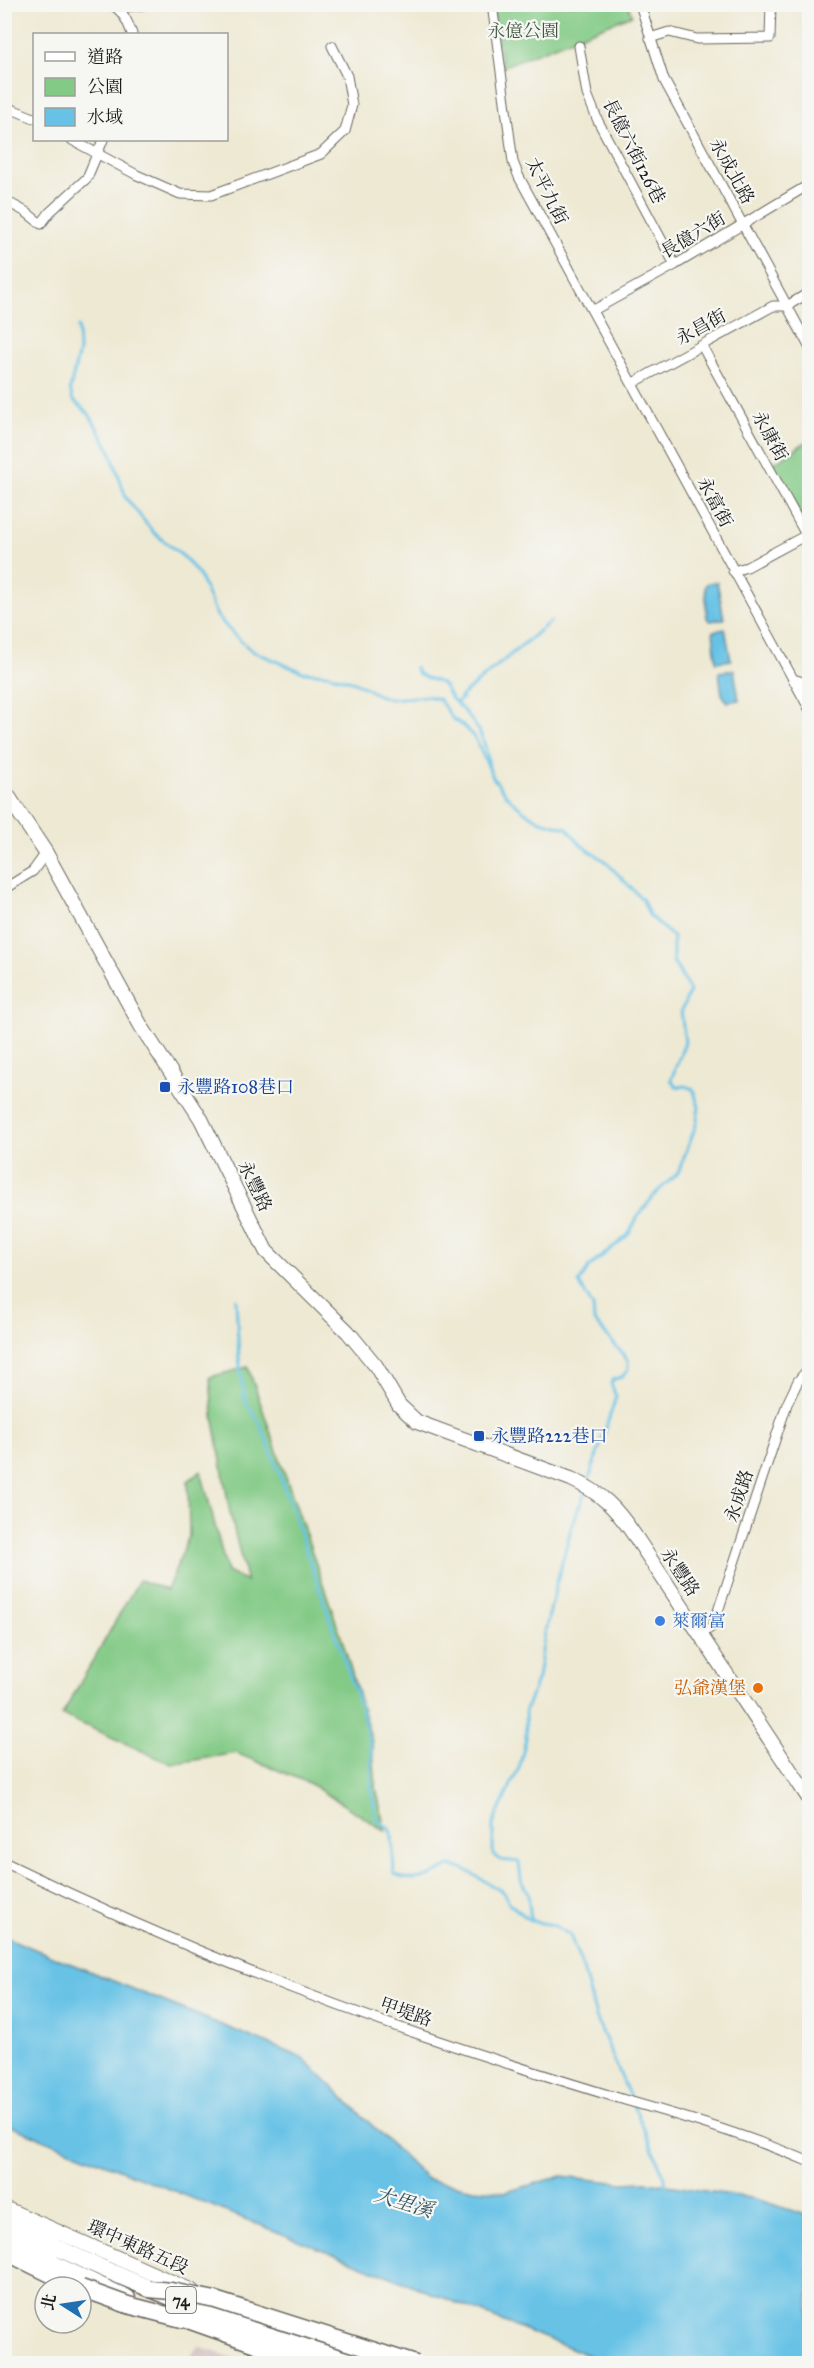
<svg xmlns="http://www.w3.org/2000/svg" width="814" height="2368" font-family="'IM FELL Great Primer','Noto Serif TC',serif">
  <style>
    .industrial { fill: #d2bfc0 }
    .green { fill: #83ca86; stroke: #507351; stroke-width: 1.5 }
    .water { fill: #68c2e6; stroke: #426f81; stroke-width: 1.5 }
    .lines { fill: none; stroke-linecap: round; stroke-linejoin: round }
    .stream { stroke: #68c2e6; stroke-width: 3 }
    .street-casing { stroke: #66645c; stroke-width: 11 }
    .secondary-casing { stroke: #66645c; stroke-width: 16 }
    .highway-casing { stroke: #66645c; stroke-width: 19 }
    .street { stroke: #fff; stroke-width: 9 }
    .secondary { stroke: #fff; stroke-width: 14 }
    .highway { stroke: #fff; stroke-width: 16 }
    .highway-bridge-casing { stroke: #66645c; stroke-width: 19; stroke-linecap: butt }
    .highway-bridge { stroke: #fff; stroke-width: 16 }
    .transit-dot { fill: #1a4fb4; stroke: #f6f6f2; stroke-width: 2 }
    .shop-dot { fill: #3f7fe0; stroke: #f6f6f2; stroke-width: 2 }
    .food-dot { fill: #e8710a; stroke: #f6f6f2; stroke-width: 2 }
    .labels { text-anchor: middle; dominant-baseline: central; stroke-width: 4.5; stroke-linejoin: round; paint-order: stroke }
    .shield { fill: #f6f6f2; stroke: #5d5d5c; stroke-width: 1.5 }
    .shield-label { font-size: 16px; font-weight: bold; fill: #1c1c1c }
    .park-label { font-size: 18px; fill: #405941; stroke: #f6f6f2 }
    .street-label { font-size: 18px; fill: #1c1c1c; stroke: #f6f6f2 }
    .transit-label { font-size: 18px; fill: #164399; stroke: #f6f6f2; text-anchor: start }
    .shop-label { font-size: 18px; fill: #366cbe; stroke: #f6f6f2; text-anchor: start }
    .food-label { font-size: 18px; fill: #c56008; stroke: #f6f6f2; text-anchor: end }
    .water-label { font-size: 20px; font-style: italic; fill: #375663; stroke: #f6f6f2 }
  </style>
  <rect width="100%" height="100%" fill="#f6f6f2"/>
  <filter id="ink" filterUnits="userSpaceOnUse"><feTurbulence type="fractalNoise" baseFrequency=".0167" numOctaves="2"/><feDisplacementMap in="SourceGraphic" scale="12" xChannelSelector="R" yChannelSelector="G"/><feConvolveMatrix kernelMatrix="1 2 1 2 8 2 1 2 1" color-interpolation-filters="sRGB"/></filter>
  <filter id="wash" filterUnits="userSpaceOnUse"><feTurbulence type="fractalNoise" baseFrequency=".008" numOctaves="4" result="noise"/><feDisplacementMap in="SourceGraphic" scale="24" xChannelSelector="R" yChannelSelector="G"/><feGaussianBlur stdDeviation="1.35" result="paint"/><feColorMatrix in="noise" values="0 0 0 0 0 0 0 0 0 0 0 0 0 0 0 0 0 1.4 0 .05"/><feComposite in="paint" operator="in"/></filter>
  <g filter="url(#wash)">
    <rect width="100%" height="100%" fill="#eee9d3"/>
    <path class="industrial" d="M198,2346L247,2363H186Z"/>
    <path class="green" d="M492,5H628L632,15L502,67Z
      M809,440V523L806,525L771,465Z
      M248,1367L342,1639L372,1742L376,1787L385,1831L309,1783L236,1753L171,1764L62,1715L139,1580L167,1590L189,1536L188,1481L201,1471L227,1572L247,1582L230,1513L213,1415L210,1377Z"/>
    <path class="water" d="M717,582L724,619L710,621L707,618L705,586L708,583Z
      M725,629L731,660L716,662L713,631Z
      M734,670L739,700L727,702L722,694L719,672Z
      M5,1937L303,2058L427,2179L474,2189L506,2192L562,2176L620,2183L648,2182L756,2199L809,2216V2363H608L5,2124Z"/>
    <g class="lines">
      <path class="stream" d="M78,327L79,351L70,389L73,400L89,414L110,450L126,498L153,532L185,558L199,575L217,616L233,634L252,651L303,672L327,674L355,682L378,695L390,699L427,696L439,699L452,718L466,728L476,740L494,779L507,796L525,812L541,821L567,828L581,845L605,861L643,900L649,915L673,937V961L690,991L681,1011L685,1042L671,1080L676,1087L685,1086L693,1089L699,1107L696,1125L678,1173L657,1192L638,1216L629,1234L589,1267L579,1283L593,1307L594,1321L622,1353L628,1361V1370L622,1377L614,1379L611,1383L616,1397L588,1482
        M415,667C419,681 433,677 442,684C447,688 448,695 452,699C474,720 487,737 489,768
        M457,702L462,699L460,697L551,621
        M236,1299L239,1359L245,1401L260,1423L278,1470L361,1708L372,1752L371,1785L376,1818L389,1829L392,1835L394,1874L402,1878L415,1879L430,1876L450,1866L464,1869L503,1892L510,1904L531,1921L553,1925L570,1935L583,1969L596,2017L631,2100
        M531,1921L528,1893L521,1880L519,1862L501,1860L493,1854V1824L520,1765L526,1738L525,1712L538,1678L545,1632L557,1581L571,1529L585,1492
        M634,2106L665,2178L666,2189"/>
    </g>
  </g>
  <g filter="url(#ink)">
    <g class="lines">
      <defs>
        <path id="street" d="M109,4C122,8 128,22 132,34
          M492,4L513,162L519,177L810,710
          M640,4L664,80L810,348
          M118,8L150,4
          M650,38L669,32L697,39L770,38L771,4
          M579,46L587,94L598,121L675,265
          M4,106L34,118
          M72,140L137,175L180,194L211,195L321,154L345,131L352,105L347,76L332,46
          M4,200L26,212L41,224L50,212L87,178L103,140
          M592,311L675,265L810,184
          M702,346L810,542
          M633,383L773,306H787L810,292
          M733,571L747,567L810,533
          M793,679L810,684
          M4,889L33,871L46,853
          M700,1635L713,1626L787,1404L798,1381L810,1367
          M4,1862C141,1929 282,1988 427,2037C492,2059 559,2080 625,2100C688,2118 749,2136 810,2162"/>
        <path id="secondary" d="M4,790L46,853L141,1026L201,1119L266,1251L348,1332L376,1366L399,1405L417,1422L571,1479C602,1493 616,1508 635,1536L810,1800
          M4,2208L192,2291"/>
        <path id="highway" d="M4,2218C35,2239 69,2253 102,2268C187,2306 276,2338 365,2364
          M4,2237L58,2266L127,2298
          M4,2251L77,2287
          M171,2314L312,2364"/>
      </defs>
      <use href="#street" class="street-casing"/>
      <use href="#secondary" class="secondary-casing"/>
      <use href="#highway" class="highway-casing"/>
      <use href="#street" class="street"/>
      <use href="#secondary" class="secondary"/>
      <use href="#highway" class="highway"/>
      <defs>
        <path id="highway-bridge" d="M81,2288L128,2305L182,2319
          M149,2289L171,2291L215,2300L416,2364"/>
      </defs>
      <use href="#highway-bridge" class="highway-bridge-casing"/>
      <use href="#highway-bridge" class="highway-bridge"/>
    </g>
  </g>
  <g class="transit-dot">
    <rect x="159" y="1081" width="12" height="12" rx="3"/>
    <rect x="473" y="1430" width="12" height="12" rx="3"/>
  </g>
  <circle class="shop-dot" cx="660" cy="1621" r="6"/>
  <circle class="food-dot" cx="758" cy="1688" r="6"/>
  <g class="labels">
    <rect class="shield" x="166" y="2287" width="30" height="26" rx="4.5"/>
    <g class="shield-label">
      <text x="181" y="2300">74</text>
    </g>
    <g class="park-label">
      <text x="523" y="31">永億公園</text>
    </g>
    <g class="street-label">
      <text transform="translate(634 151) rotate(63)">長億六街126巷</text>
      <text transform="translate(732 171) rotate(61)">永成北路</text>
      <text transform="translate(547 191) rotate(64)">太平九街</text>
      <text transform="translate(693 235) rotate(-31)">長億六街</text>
      <text transform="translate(701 327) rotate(-29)">永昌街</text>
      <text transform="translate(770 436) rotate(61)">永康街</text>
      <text transform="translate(715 502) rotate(62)">永富街</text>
      <text transform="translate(255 1186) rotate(64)">永豐路</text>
      <text transform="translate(739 1496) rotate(-72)">永成路</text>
      <text transform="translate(680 1572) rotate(56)">永豐路</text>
      <text transform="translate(406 2012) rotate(19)">甲堤路</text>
      <text transform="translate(138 2247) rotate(24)">環中東路五段</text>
    </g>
    <g class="transit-label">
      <text x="177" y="1087">永豐路108巷口</text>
      <text x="491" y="1436">永豐路222巷口</text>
    </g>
    <g class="shop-label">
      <text x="672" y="1621">萊爾富</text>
    </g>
    <g class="food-label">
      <text x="746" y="1688">弘爺漢堡</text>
    </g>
    <g class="water-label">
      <text transform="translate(404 2202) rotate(17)">大里溪</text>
    </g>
  </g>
  <rect width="814" height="2368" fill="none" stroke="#f6f6f2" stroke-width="24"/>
  <rect x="33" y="33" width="195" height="108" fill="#f6f6f2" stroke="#9f9f9c" stroke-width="1.5"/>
  <rect x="45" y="52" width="30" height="9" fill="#ffffff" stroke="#9f9f9c" stroke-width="1.5"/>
  <text x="87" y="63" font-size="18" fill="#1c1c1c">道路</text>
  <rect x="45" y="78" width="30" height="18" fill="#83ca86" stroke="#9f9f9c" stroke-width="1.5"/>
  <text x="87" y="93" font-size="18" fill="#1c1c1c">公園</text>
  <rect x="45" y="108" width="30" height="18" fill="#68c2e6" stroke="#9f9f9c" stroke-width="1.5"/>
  <text x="87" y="123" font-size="18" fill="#1c1c1c">水域</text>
  <g transform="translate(63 2305) rotate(282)"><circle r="28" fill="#f6f6f2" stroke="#9f9f9c" stroke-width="1.5"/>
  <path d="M0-4.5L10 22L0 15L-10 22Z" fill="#1f6fb2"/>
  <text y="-9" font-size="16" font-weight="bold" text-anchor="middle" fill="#1c1c1c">北</text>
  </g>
</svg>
